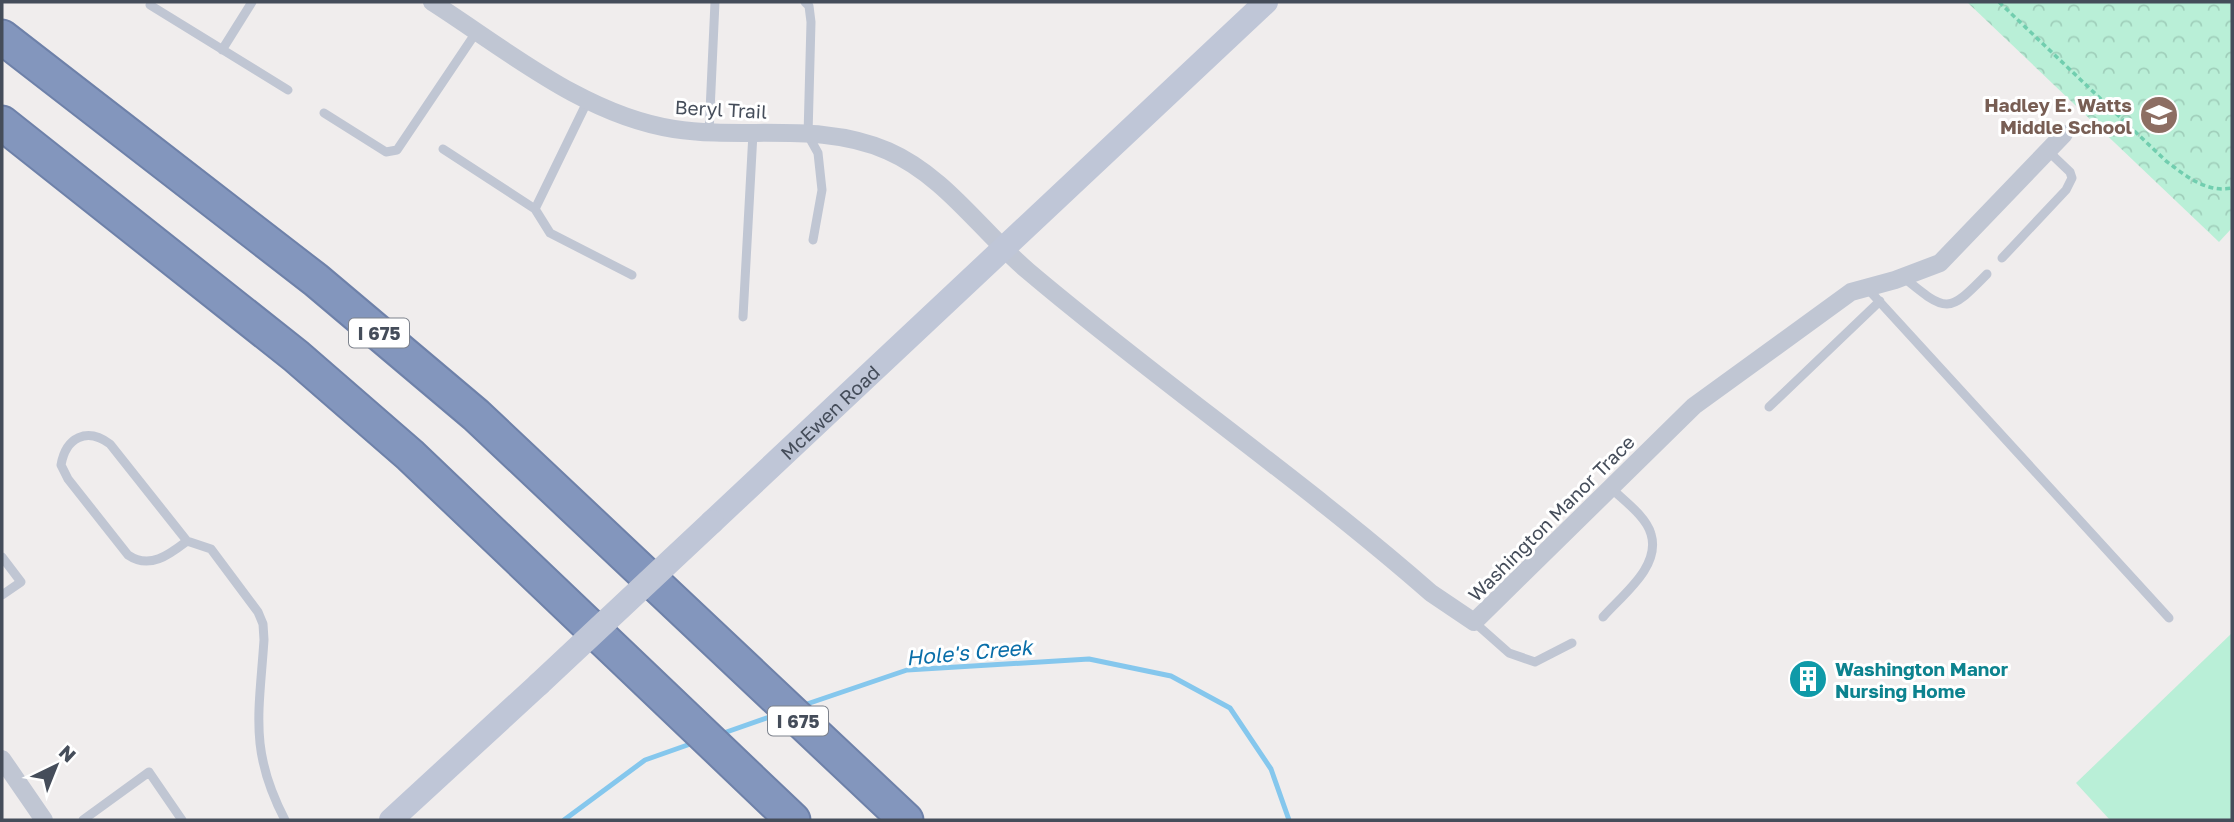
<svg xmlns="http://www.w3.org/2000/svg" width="2234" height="822" font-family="'Golos Text',sans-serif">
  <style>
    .green { fill: #b9efd7 }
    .forest { fill: url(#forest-crowns) }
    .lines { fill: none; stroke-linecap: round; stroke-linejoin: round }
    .stream { stroke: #85c7ed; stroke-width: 5 }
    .highway-casing { stroke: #6e81a9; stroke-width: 37 }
    .path { stroke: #71ceaf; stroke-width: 3.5; stroke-dasharray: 5 3.5; stroke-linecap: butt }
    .lane { stroke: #c0c6d3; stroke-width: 9 }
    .street { stroke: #c0c6d3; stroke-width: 18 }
    .secondary { stroke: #bfc6d7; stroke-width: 24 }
    .highway { stroke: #8396bd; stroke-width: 33 }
    .secondary-bridge { stroke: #bfc6d7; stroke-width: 24 }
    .labels { text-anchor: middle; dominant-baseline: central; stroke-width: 6; stroke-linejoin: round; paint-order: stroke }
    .shield { fill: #fff; stroke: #7d828c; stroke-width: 2 }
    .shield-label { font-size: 18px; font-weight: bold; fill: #454d5a }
    .education-label { font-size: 19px; font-weight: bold; fill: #785e54; stroke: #fff; text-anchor: end }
    .street-label { font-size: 19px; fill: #454d5a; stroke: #fff }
    .culture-label { font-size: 19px; font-weight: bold; fill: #0d838f; stroke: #fff; text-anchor: start }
    .water-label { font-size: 21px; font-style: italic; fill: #096ea9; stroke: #fff }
  </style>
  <defs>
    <pattern id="forest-crowns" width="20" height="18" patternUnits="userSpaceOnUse" patternTransform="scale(1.75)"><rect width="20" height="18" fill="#b9efd7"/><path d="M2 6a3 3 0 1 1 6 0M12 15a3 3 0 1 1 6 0" fill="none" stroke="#a0cfbb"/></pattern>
  </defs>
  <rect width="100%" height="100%" fill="#f0eded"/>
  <path class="green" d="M2232,633V820H2110L2076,783Z"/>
  <path class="forest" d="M1967,2H2232V228L2219,242Z"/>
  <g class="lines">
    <path class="stream" d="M801,706L907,670L1089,659L1171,676L1230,708L1271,769L1289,820
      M718,735L775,715
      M564,820L645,760L696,742"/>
    <defs>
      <path id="highway" d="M2,37L316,280L476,415L906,820
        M2,123L296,356L410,455L793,820"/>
    </defs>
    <use href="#highway" class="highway-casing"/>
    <path class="path" d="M1999,2L2166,161C2186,176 2206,193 2232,188"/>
    <path class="lane" d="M805,2L809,6L811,22L808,135L818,153L822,190L813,240
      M150,5L288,90
      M222,50L252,2
      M324,113L386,152L397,150L477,31
      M709,133L715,2
      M443,149L535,209L588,100
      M535,209L550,233L632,275
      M2002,258L2066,190L2072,178L2070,172L2048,151
      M1903,277C1947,313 1948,314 1987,274
      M1867,288L2169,618
      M743,317L753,133
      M1769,407L1880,301
      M187,541C170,554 150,570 128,555L68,479L61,465C66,437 87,427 110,444L187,541L211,549L258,612L263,624L264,640C259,714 249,751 285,820
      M2,557L21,582L2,595
      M1603,617C1622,595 1661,567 1651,534C1646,516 1623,500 1611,488
      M1474,622L1509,653L1535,662L1572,643
      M83,820L149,772L182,820"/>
    <path class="street" d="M432,2C507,50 584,115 674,129C745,140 820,121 888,151C945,176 981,231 1028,271C1159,382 1302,480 1431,593L1474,622L1694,406L1851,292L1895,280L1940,263L2064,134
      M2,759L44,820"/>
    <g class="secondary">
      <path id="s1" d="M712,522L1266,2"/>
      <path d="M391,820L539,684"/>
    </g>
    <use href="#highway" class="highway"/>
    <path class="secondary-bridge" d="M539,684L712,522"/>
  </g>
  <defs>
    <symbol id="school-disc" viewBox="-11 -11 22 22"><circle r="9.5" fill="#8d6e63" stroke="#fff"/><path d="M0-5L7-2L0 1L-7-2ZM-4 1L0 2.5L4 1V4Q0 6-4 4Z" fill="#fff"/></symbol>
    <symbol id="building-disc" viewBox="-11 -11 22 22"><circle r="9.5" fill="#0f9aa8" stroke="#fff"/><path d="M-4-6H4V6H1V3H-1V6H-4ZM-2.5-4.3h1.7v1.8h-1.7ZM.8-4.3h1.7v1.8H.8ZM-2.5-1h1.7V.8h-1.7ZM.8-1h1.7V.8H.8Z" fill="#fff"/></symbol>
  </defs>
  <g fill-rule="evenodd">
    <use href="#school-disc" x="2137" y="93" width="44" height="44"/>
    <use href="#building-disc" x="1786" y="657" width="44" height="44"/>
  </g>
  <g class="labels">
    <g class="shield">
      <rect x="349" y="318.5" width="60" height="29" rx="5"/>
      <rect x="768" y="706.5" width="60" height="29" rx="5"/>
    </g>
    <g class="shield-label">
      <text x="379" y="333">I 675</text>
      <text x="798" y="721">I 675</text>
    </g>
    <g class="education-label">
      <text x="2132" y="104">Hadley E. Watts<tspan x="2132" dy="22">Middle School</tspan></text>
    </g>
    <g class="street-label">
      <text transform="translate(721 109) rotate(3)">Beryl Trail</text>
      <text stroke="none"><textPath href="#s1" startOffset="161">McEwen Road</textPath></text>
      <text transform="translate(1551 518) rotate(-45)">Washington Manor Trace</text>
    </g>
    <g class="culture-label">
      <text x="1835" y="668">Washington Manor<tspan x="1835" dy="22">Nursing Home</tspan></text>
    </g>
    <g class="water-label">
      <text transform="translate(969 652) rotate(-5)">Hole's Creek</text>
    </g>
  </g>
  <rect width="2234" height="822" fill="none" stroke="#454d5a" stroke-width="7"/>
  <g transform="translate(56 766) rotate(43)" stroke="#ffffff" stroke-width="5" paint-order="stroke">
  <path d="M0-5L12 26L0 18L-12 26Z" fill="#454d5a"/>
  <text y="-10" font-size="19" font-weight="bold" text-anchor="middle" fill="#454d5a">N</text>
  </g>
</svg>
